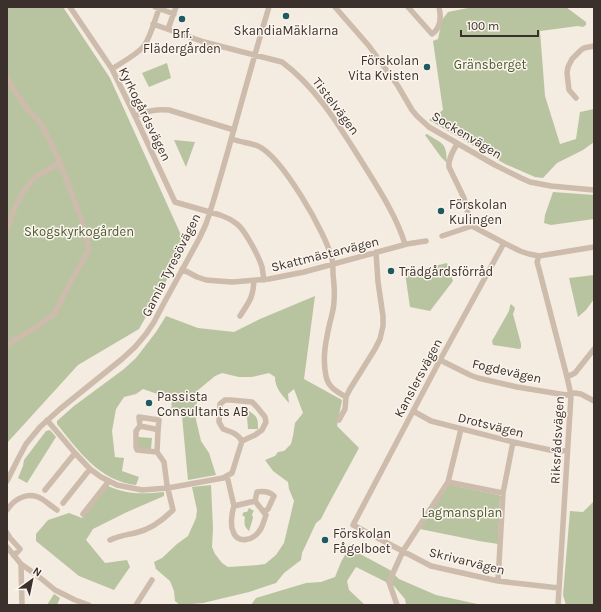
<svg xmlns="http://www.w3.org/2000/svg" width="601" height="612" font-family="Karla,sans-serif">
  <style>
    .green { fill: #b8c4a0 }
    .lines { fill: none; stroke-linecap: round; stroke-linejoin: round }
    .minor { stroke: #cdbbac; stroke-width: 5.5 }
    .poi-dot { fill: #1f5a5e; stroke: #fbf5ee; stroke-width: 1.5 }
    .labels { text-anchor: middle; dominant-baseline: central; stroke-width: 3; stroke-linejoin: round; paint-order: stroke }
    .poi-label { font-size: 13px; fill: #3b302b; stroke: #fbf5ee; text-anchor: start }
    .park-label { font-size: 13px; fill: #4a5a2e; stroke: #fbf5ee }
    .street-label { font-size: 13px; fill: #3b302b; stroke: #fbf5ee }
  </style>
  <rect width="100%" height="100%" fill="#f4ebe1"/>
  <path class="green" d="M7,7H63L110,78L186,246L139,329L78,365L7,443Z
    M473,7H566L586,22V25L583,27L578,26L540,31L545,96L560,144L576,139L580,112L594,109V142L583,150L557,163L543,178L535,177L505,164L429,120L443,110L433,41L438,39L442,20L448,12Z
    M167,63L171,78L149,87L142,73Z
    M427,134C444,145 446,142 447,163L441,157L425,135Z
    M174,140L195,142L186,167Z
    M553,192L594,195V219L551,225L544,223L545,215Z
    M447,263L453,281L430,311L410,307L405,273Z
    M594,275V299L586,310L578,317L569,278Z
    M315,296L304,379L342,400L337,426L359,448L327,507L321,519L316,523L302,553L301,560L284,573L276,583L249,592L203,603L180,605L175,601L174,591L170,581L156,569L154,562L162,558L177,544L188,536L196,518L197,510L192,487L211,485L213,528L212,547L215,554L222,563L228,567L258,565L265,564L276,555L284,543L294,501L289,489L288,482L273,471L265,460L275,456L278,452L284,451L291,444L293,436L295,423L303,413L294,389L288,394L289,403C282,395 275,388 275,377L269,373L252,377H239L222,373L215,376L197,391L196,420L201,441L209,453L216,475L188,480L182,416L171,414L172,399L143,389L136,394L124,397L116,409L112,431L115,457L124,458L122,471L139,477L136,485C99,481 78,450 57,424V421L74,406L124,369L136,358L156,332L166,316L198,328L234,332L260,319Z
    M511,304L515,308L513,314L521,344V348L519,349L493,345L492,341L509,311L510,306Z
    M249,411C258,417 258,419 258,429H248L247,417L246,413Z
    M50,430L56,437L27,483L18,478L23,466L24,460L46,431Z
    M138,437L152,438L151,449H138Z
    M450,485L499,495L500,496L498,544L479,541L420,529L448,486Z
    M108,486C128,495 143,494 164,492V496L127,512L93,529L86,540L105,563L127,560L130,567L114,590L79,576L36,541V534L48,520L69,513L82,518Z
    M594,501V605H566L563,595L570,511L583,512Z
    M249,508L254,511L252,514L253,518L249,531C244,527 244,523 245,517L242,515L244,512H247Z
    M349,548L390,570L399,579L436,595L482,605H406L405,599L394,586L356,567L347,581L349,590L365,605H251L256,598L306,583L321,582L335,577L341,562Z
    M54,594L60,598L57,605H47Z"/>
  <g class="lines">
    <path class="minor" d="M70,7L112,69L135,116L175,202L220,215C226,217 232,220 237,224C245,230 259,257 262,267C263,271 263,276 264,280
      M155,7L174,14
      M335,7L369,46L398,86L412,110L417,116L429,127L495,165L521,178L530,182L551,186L594,190
      M408,7L432,34C441,28 441,16 439,7
      M153,24L204,42L282,62C317,88 339,126 362,162C378,188 396,215 405,244
      M168,29L176,7
      M112,69C122,62 135,56 143,47C150,39 155,19 159,9
      M7,77L14,90L27,109L40,122L48,137L60,163L82,221L89,250L71,281L55,313L39,325L7,345
      M576,98L569,90L567,73L568,67L572,59L581,50L584,48L594,46
      M135,116C148,111 155,109 169,110L234,130
      M232,139C240,142 250,143 258,146C282,157 326,233 332,259C333,263 333,269 333,274C334,283 335,292 334,301C334,308 332,315 330,322C326,340 322,357 326,376C328,387 336,391 346,397
      M457,144C453,151 448,159 449,167L464,198L469,218L472,226L504,243L520,251L529,254L539,256L594,247
      M7,228C13,211 23,186 38,175C45,171 53,167 60,163
      M442,236L472,226
      M504,243L440,360L353,525L431,566L498,581L559,588
      M539,256L537,262L539,269L567,377L571,395L558,605
      M182,269L197,277L206,280L218,281L233,282L269,279L304,272L407,244L426,241
      M240,316C249,302 253,298 254,281
      M440,360L470,375L478,378L517,387L566,395L575,393L581,394L594,401
      M567,377L575,373L594,349
      M413,411L431,421L513,442L550,450L567,451
      M47,420L75,453L90,469L101,477L117,485L142,490L168,488L223,478L232,473L242,441C237,433 231,432 223,429L219,422L220,404L225,400H231L252,402L257,407L265,417L266,422L262,430L255,435L242,441
      M339,420L345,409L346,397L350,389L375,349L380,339L383,326V316L378,282L376,252
      M140,426L139,417L159,420L158,431
      M227,476L234,506L255,501L266,515C264,520 263,526 260,530C254,540 237,545 233,531C230,525 232,512 234,506
      M7,481L18,459L26,444L40,427L60,409L122,359L135,347L146,334L154,322L164,303L199,239L206,224L210,212C231,144 248,75 269,7
      M448,482L503,493
      M45,490L75,453
      M255,501L257,492C263,491 270,492 274,496L268,509L264,512
      M63,503L90,469
      M7,510C15,498 29,491 42,499C47,502 52,507 57,510
      M83,514L109,481
      M7,533L10,538L20,549L14,556
      M110,540C118,536 126,535 135,533C149,530 162,521 173,510L167,485L164,462L157,452L158,431L155,429L140,426L136,431V447L137,450L157,452
      M7,547L21,564L38,576L55,590L75,600L89,605
      M21,564L22,605
      M498,581L503,493L513,442
      M136,605L152,580
      M397,605L389,582L403,551L448,482L461,429"/>
  </g>
  <g class="poi-dot">
    <circle cx="286" cy="16" r="4"/>
    <circle cx="182" cy="19" r="4"/>
    <circle cx="427" cy="67" r="4"/>
    <circle cx="441" cy="211" r="4"/>
    <circle cx="391" cy="271" r="4"/>
    <circle cx="149" cy="403" r="4"/>
    <circle cx="325" cy="540" r="4"/>
  </g>
  <g class="labels">
    <g class="poi-label">
      <text x="286" y="30" text-anchor="middle">SkandiaMäklarna</text>
      <text x="182" y="33" text-anchor="middle">Brf.<tspan x="182" dy="15">Flädergården</tspan></text>
      <text x="419" y="60" text-anchor="end">Förskolan<tspan x="419" dy="15">Vita Kvisten</tspan></text>
      <text x="449" y="204">Förskolan<tspan x="449" dy="15">Kulingen</tspan></text>
      <text x="399" y="271">Trädgårdsförråd</text>
      <text x="157" y="396">Passista<tspan x="157" dy="15">Consultants AB</tspan></text>
      <text x="333" y="533">Förskolan<tspan x="333" dy="15">Fågelboet</tspan></text>
    </g>
    <g class="park-label">
      <text x="490" y="64">Gränsberget</text>
      <text x="79" y="231">Skogskyrkogården</text>
      <text x="462" y="512">Lagmansplan</text>
    </g>
    <g class="street-label">
      <text transform="translate(336 106) rotate(53)">Tistelvägen</text>
      <text transform="translate(145 114) rotate(64)">Kyrkogårdsvägen</text>
      <text transform="translate(467 135) rotate(31)">Sockenvägen</text>
      <text transform="translate(325 254) rotate(-14)">Skattmästarvägen</text>
      <text transform="translate(171 265) rotate(-63)">Gamla Tyresövägen</text>
      <text transform="translate(507 371) rotate(13)">Fogdevägen</text>
      <text transform="translate(418 378) rotate(-62)">Kanslersvägen</text>
      <text transform="translate(491 425) rotate(14)">Drotsvägen</text>
      <text transform="translate(557 440) rotate(-87)">Riksrådsvägen</text>
      <text transform="translate(467 561) rotate(14)">Skrivarvägen</text>
    </g>
  </g>
  <rect width="601" height="612" fill="none" stroke="#3b302b" stroke-width="16"/>
  <g transform="translate(32 580) rotate(33)" stroke="#fbf5ee" stroke-width="3" paint-order="stroke">
  <path d="M0-3L7 15L0 10L-7 15Z" fill="#3b302b"/>
  <text y="-6" font-size="11" font-weight="bold" text-anchor="middle" fill="#3b302b">N</text>
  </g>
  <path d="M461 30v6h77v-6" fill="none" stroke="#3b302b" stroke-width="2"/>
  <text x="467" y="30" font-size="12" fill="#3b302b" stroke="#fbf5ee" stroke-width="3" paint-order="stroke">100 m</text>
</svg>
